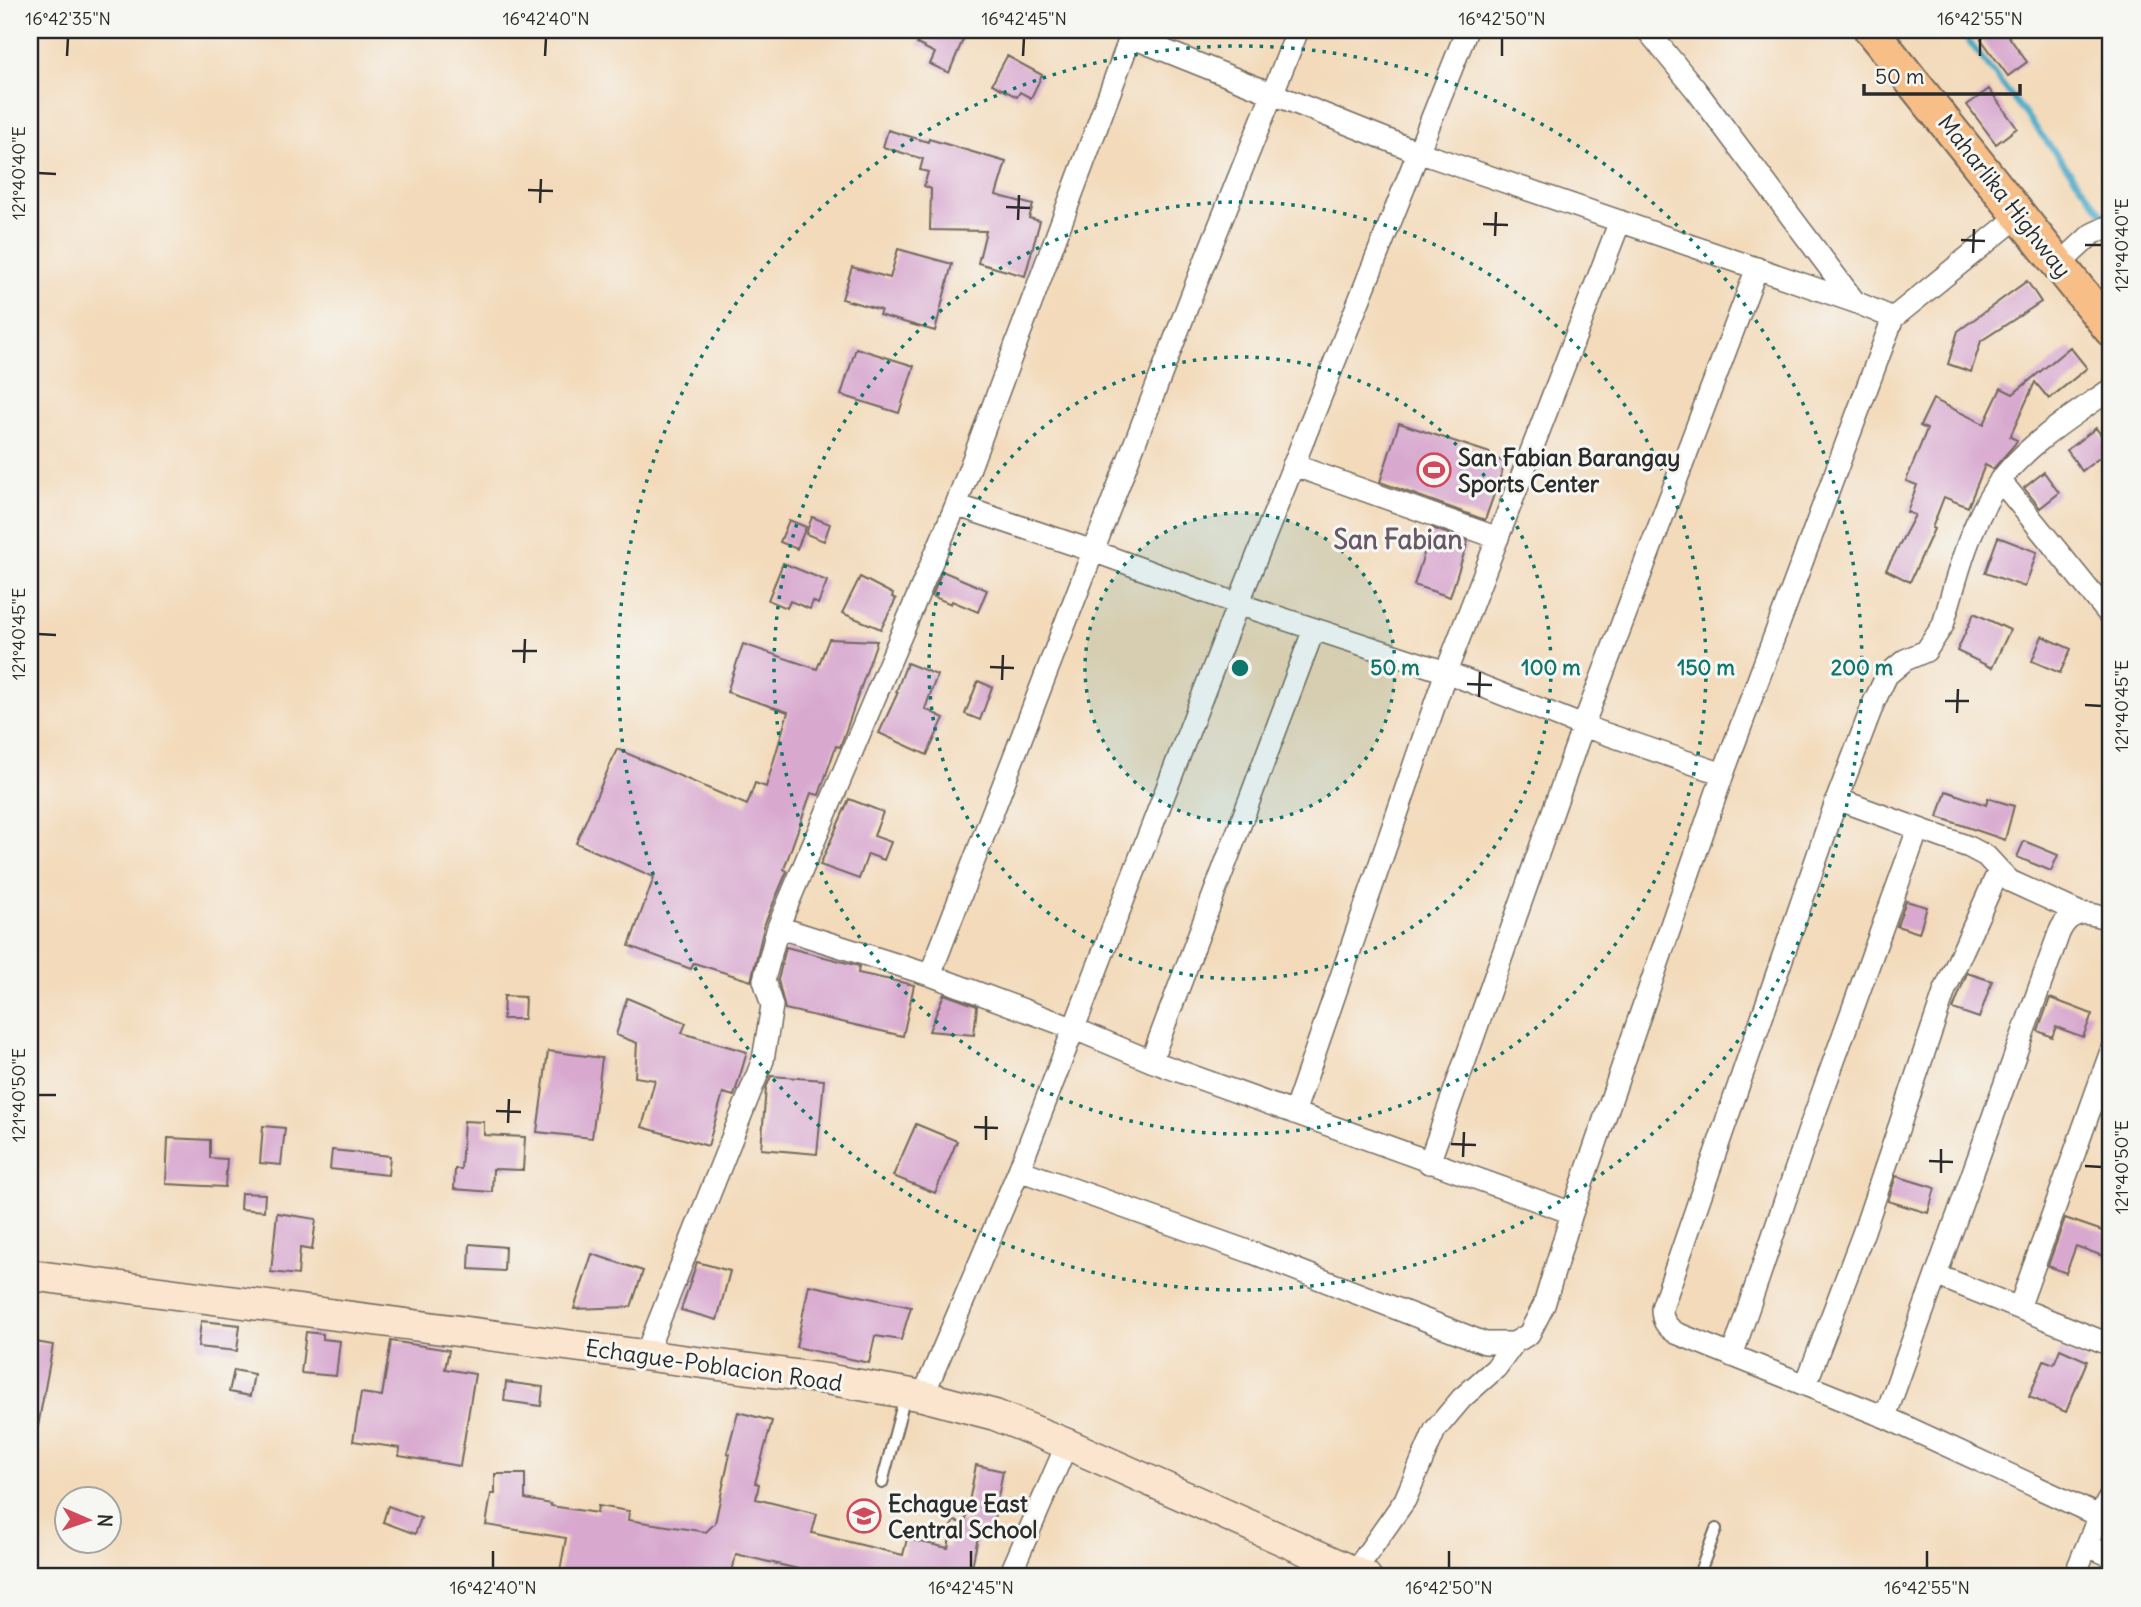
<svg xmlns="http://www.w3.org/2000/svg" width="2141" height="1607" font-family="Delius,sans-serif">
  <style>
    .lines { fill: none; stroke-linecap: round; stroke-linejoin: round }
    .stream { stroke: #49aac8; stroke-width: 6 }
    .building { fill: #d8a8cf }
    .service-casing { stroke: #71685d; stroke-width: 14 }
    .minor-casing { stroke: #71685d; stroke-width: 24 }
    .secondary-casing { stroke: #71685d; stroke-width: 33 }
    .trunk-casing { stroke: #71685d; stroke-width: 37 }
    .service { stroke: #fff; stroke-width: 10 }
    .minor { stroke: #fff; stroke-width: 21 }
    .secondary { stroke: #fce5cf; stroke-width: 30 }
    .trunk { stroke: #f7be87; stroke-width: 33 }
    .ticks { fill: none; stroke: #2b2b2b; stroke-width: 2.5 }
    .ring { fill: none; stroke: #0f766e; stroke-width: 3.5; stroke-dasharray: 3.5 7 }
    .labels { text-anchor: middle; dominant-baseline: central; stroke-width: 6; stroke-linejoin: round; paint-order: stroke }
    .street-label { font-size: 23px; fill: #2b2b2b; stroke: #f6f6f2 }
    .poi-label { font-size: 23px; font-weight: bold; fill: #2b2b2b; stroke: #f6f6f2; text-anchor: start }
    .quarter-label { font-size: 26px; font-weight: bold; fill: #685764; stroke: #f6f6f2 }
    .centre { fill: #0f766e; stroke: #f6f6f2; stroke-width: 3.5 }
    .ring-label { font-size: 21px; text-anchor: middle; font-weight: bold; fill: #0f766e; stroke: #f6f6f2; stroke-width: 6; stroke-linejoin: round; paint-order: stroke }
    .neatline { fill: none; stroke: #2b2b2b; stroke-width: 2.5 }
    .ticks-label { font-size: 18px; text-anchor: middle; fill: #2b2b2b }
  </style>
  <rect width="100%" height="100%" fill="#f6f6f2"/>
  <filter id="ink" filterUnits="userSpaceOnUse"><feTurbulence type="fractalNoise" baseFrequency=".0143" numOctaves="2"/><feDisplacementMap in="SourceGraphic" scale="14" xChannelSelector="R" yChannelSelector="G"/><feConvolveMatrix kernelMatrix="1 2 1 2 8 2 1 2 1" color-interpolation-filters="sRGB"/></filter>
  <filter id="wash" filterUnits="userSpaceOnUse"><feTurbulence type="fractalNoise" baseFrequency=".00686" numOctaves="4" result="noise"/><feDisplacementMap in="SourceGraphic" scale="28" xChannelSelector="R" yChannelSelector="G"/><feGaussianBlur stdDeviation="1.57" result="paint"/><feColorMatrix in="noise" values="0 0 0 0 0 0 0 0 0 0 0 0 0 0 0 0 0 1.4 0 .05"/><feComposite in="paint" operator="in"/></filter>
  <g filter="url(#wash)">
    <rect width="100%" height="100%" fill="#f3daba"/>
    <g class="lines">
      <path class="stream" d="M1960,30L2103,214"/>
    </g>
    <g id="blocks">
      <path class="building" d="M924,30H967L949,73L930,64L935,53L917,44Z
        M1995,30H2004L2027,62L2008,76L1981,39Z
        M1007,56L1042,75L1031,98L1020,92L1017,97L992,84Z
        M1989,89L2017,128L1996,144L1967,105Z
        M888,130L928,142L929,139L1006,162L996,195L1033,205L1029,218L1040,221L1025,276L978,263L986,231L930,230L931,189L924,186L928,172L920,170L923,159L883,147Z
        M898,249L952,264L935,331L879,315L881,310L842,299L852,267L890,278Z
        M2027,281L2041,302L1981,341L1971,372L1948,364L1958,331Z
        M2070,347L2087,368L2049,399L2035,382L2010,437L2017,440L2015,444L1993,469L1985,465L1968,507L1944,497L1932,528L1934,529L1910,582L1886,570L1915,515L1907,512L1917,485L1906,481L1927,429L1920,426L1933,399L1984,424L2001,388L2013,394Z
        M856,348L914,366L899,413L841,395Z
        M1399,423L1490,453V455L1505,463L1485,520L1380,482Z
        M2096,428L2111,449L2082,471L2067,450Z
        M2044,472L2059,493L2040,508L2024,488Z
        M812,517L830,524L824,541L806,534Z
        M789,520L806,527L797,549L780,542Z
        M1432,528L1468,541L1450,597L1414,585Z
        M1998,537L2037,552L2025,587L1985,573Z
        M783,563L827,581L818,604L813,601L810,609L790,601L787,608L768,600Z
        M942,571L987,590L978,612L952,601L951,604L932,596Z
        M860,577L893,594L892,597L896,599L881,629L842,613Z
        M1974,613L2010,630L1992,668L1957,651Z
        M2042,636L2071,649L2060,673L2032,661Z
        M829,639L877,641L844,736L840,747L836,746L819,795L811,793L784,869L787,871L765,923L751,981L694,963L691,969L629,946L654,877L576,843L617,749L747,805L755,783L766,787L788,712L727,692L743,644L817,669Z
        M907,663L937,675L925,709L944,718L927,755L879,733L898,692H896Z
        M978,681L992,687L980,720L965,714Z
        M1946,791L1986,805L1988,798L2014,806L2005,840L1938,817Z
        M849,799L883,812L874,836L891,842L884,860L868,854L859,879L820,865Z
        M2024,841L2058,855L2051,871L2017,857Z
        M1906,901L1927,907L1919,933L1897,926Z
        M786,947L859,966L858,973L914,985L903,1036L785,1009L778,980Z
        M1967,973L1992,981L1979,1018L1953,1009Z
        M944,994L977,1006L974,1035L929,1031Z
        M504,996L525,997L524,1019H503Z
        M627,998L686,1023L682,1033L747,1052L734,1096L723,1093L708,1146L642,1127L655,1080L635,1077L637,1043L616,1035Z
        M2050,998L2092,1014L2083,1037L2056,1027L2052,1037L2038,1031Z
        M548,1051L602,1058L592,1138L537,1132Z
        M771,1076L824,1080L817,1154L761,1149L766,1088Z
        M464,1121L484,1122V1135L525,1137L523,1170L493,1169L492,1192L454,1189L455,1169H461Z
        M916,1124L957,1141L935,1193L893,1176Z
        M263,1126L285,1128L281,1165L260,1163Z
        M168,1138L210,1140V1158L227,1159L225,1187L166,1184Z
        M332,1150L390,1156L388,1175L330,1169Z
        M1896,1176L1935,1188L1928,1213L1888,1201Z
        M241,1193L265,1194L264,1211L240,1209Z
        M277,1213L316,1219L312,1250L300,1248L298,1275L271,1272Z
        M2065,1218L2111,1234V1259L2076,1246L2066,1273L2048,1266Z
        M470,1244L505,1247L504,1271L469,1269Z
        M592,1254L643,1271L631,1307L574,1309Z
        M697,1262L730,1271L717,1320L681,1310Z
        M809,1285L911,1307L901,1340L875,1336L869,1363L796,1347Z
        M201,1321L240,1325L237,1351L198,1347Z
        M306,1332L323,1334V1339L340,1341L336,1376L301,1373Z
        M30,1341L53,1345L38,1426H30Z
        M391,1341L449,1350L445,1369L475,1374L460,1466L399,1456L400,1448L353,1441L361,1393L382,1396Z
        M2060,1349L2087,1361L2066,1412L2029,1397L2044,1360L2054,1364Z
        M234,1370L254,1374L250,1396L229,1392Z
        M506,1382L543,1387L541,1406L504,1401Z
        M738,1412L772,1421L755,1483L759,1484L756,1499L817,1514L812,1533L903,1555L907,1539L948,1548L953,1521L965,1523L976,1465L1003,1471L992,1529L980,1527L970,1577H831L736,1554L731,1577H559L566,1538L486,1525L491,1494H495V1474H525V1499L551,1504V1506L597,1513L598,1506L629,1511L628,1520L706,1532L715,1523L730,1454L727,1453Z
        M388,1506L421,1518L415,1534L383,1522Z"/>
    </g>
  </g>
  <g filter="url(#ink)">
    <use href="#blocks" fill-opacity="0" stroke="#71685d" stroke-width="2"/>
    <g class="lines">
      <defs>
        <path id="service" d="M882,1483L905,1396
          M1698,1577L1716,1529"/>
        <path id="minor" d="M1647,30L1696,90L1855,302
          M1131,37L1418,152L1855,302L1893,318
          M2059,265L2092,234L2111,225
          M1293,465L1498,538
          M2000,480L2111,617
          M956,505L1093,551L1238,604L1446,672L1583,726L1723,774
          M1999,870L2010,881L2080,913
          M778,927L930,975L1075,1029L1151,1061L1572,1213
          M930,975L1201,271L1298,30
          M1151,1061L1314,629
          M1294,1113L1446,672L1620,221
          M1429,1163L1583,726L1757,268
          M1019,1170L1253,1253L1485,1343H1514L1529,1334L1544,1305L1572,1213L1723,774L1893,318L2020,215
          M1936,1275L2111,1345
          M2019,1308L2111,1051
          M645,1356L763,1060L772,1006L764,980L778,927L956,505L1133,30
          M1732,1356L1811,1124L1918,829
          M1806,1384L1864,1231L1945,990L1999,870L1986,856L1969,847L1837,799
          M923,1396L1019,1170L1238,604L1467,30
          M1885,1417L2059,933C2070,907 2089,912 2111,920
          M2099,1516L1885,1417L1676,1333C1666,1326 1662,1321 1662,1308L1837,799L1874,702L1887,675L1905,660L1926,651L1943,625C1957,576 1970,522 2000,481C2026,445 2075,414 2111,389
          M2088,1546L2111,1556
          M1009,1577L1067,1444
          M1351,1577L1405,1500L1435,1430L1462,1398L1496,1368L1514,1343
          M2074,1577L2099,1516L2111,1495"/>
        <path id="secondary" d="M30,1275L826,1379L923,1396L995,1415L1067,1444L1366,1577"/>
        <path id="trunk" d="M1871,30L2111,330"/>
      </defs>
      <use href="#service" class="service-casing"/>
      <use href="#minor" class="minor-casing"/>
      <use href="#secondary" class="secondary-casing"/>
      <use href="#trunk" class="trunk-casing"/>
      <use href="#service" class="service"/>
      <use href="#minor" class="minor"/>
      <use href="#secondary" class="secondary"/>
      <use href="#trunk" class="trunk"/>
    </g>
  </g>
  <path class="ticks" d="M67,56L68,38M545,56L546,38M1023,56L1024,38M1502,56V38M1980,56V38M38,173L56,174M528,190L553,191M540,203L541,179M1006,207L1030,208M1018,220L1019,195M1483,224L1508,225M1495,236L1496,212M1961,240L1985,241M2085,245H2102M1973,253L1974,229M38,634L56,635M512,651H537M524,663L525,639M990,667L1014,668M1002,680L1003,655M1467,684L1492,685M1479,697L1480,672M1945,701H1969M2085,705L2102,706M1957,713L1958,689M38,1095H56M496,1111L521,1112M508,1123L509,1099M974,1127L998,1128M986,1140V1116M1451,1144L1476,1145M1463,1157L1464,1132M1929,1161L1953,1162M2085,1166L2102,1167M1941,1173V1149M493,1568V1551M971,1568V1551M1449,1568V1551M1927,1568V1551"/>
  <circle cx="1240" cy="668" r="155" fill="#0f766e" fill-opacity=".12"/>
  <g class="ring">
    <circle cx="1240" cy="668" r="155"/>
    <circle cx="1240" cy="668" r="311"/>
    <circle cx="1240" cy="668" r="466"/>
    <circle cx="1240" cy="668" r="622"/>
  </g>
  <defs>
    <symbol id="stadium-ring" viewBox="-11 -11 22 22"><circle r="9.5" fill="#f6f6f2" stroke="#d1495b" stroke-width="1.5"/><path d="M0-5a6.5 5 0 1 0 0 10a6.5 5 0 1 0 0-10ZM-3.5-1.8h7v3.6h-7Z" fill="#d1495b"/></symbol>
    <symbol id="school-ring" viewBox="-11 -11 22 22"><circle r="9.5" fill="#f6f6f2" stroke="#d1495b" stroke-width="1.5"/><path d="M0-5L7-2L0 1L-7-2ZM-4 1L0 2.5L4 1V4Q0 6-4 4Z" fill="#d1495b"/></symbol>
  </defs>
  <g fill-rule="evenodd">
    <use href="#stadium-ring" x="1415" y="451" width="38" height="38"/>
    <use href="#school-ring" x="845" y="1497" width="38" height="38"/>
  </g>
  <g class="labels">
    <g class="street-label">
      <text transform="translate(2005 196) rotate(52)">Maharlika Highway</text>
      <text transform="translate(714 1365) rotate(8)">Echague-Poblacion Road</text>
    </g>
    <g class="poi-label">
      <text x="1458" y="457">San Fabian Barangay<tspan x="1458" dy="26">Sports Center</tspan></text>
      <text x="888" y="1503">Echague East<tspan x="888" dy="26">Central School</tspan></text>
    </g>
    <g class="quarter-label">
      <text x="1398" y="539">San Fabian</text>
    </g>
  </g>
  <circle cx="1240" cy="668" r="10" class="centre"/>
  <g class="ring-label">
    <text x="1395" y="675">50 m</text>
    <text x="1551" y="675">100 m</text>
    <text x="1706" y="675">150 m</text>
    <text x="1862" y="675">200 m</text>
  </g>
  <rect width="2141" height="1607" fill="none" stroke="#f6f6f2" stroke-width="77"/>
  <g transform="translate(88 1520) rotate(92)"><circle r="33" fill="#f6f6f2" stroke="#a5a5a2" stroke-width="2"/>
  <path d="M0-5L12 26L0 18L-12 26Z" fill="#d1495b"/>
  <text y="-10" font-size="19" font-weight="bold" text-anchor="middle" fill="#2b2b2b">N</text>
  </g>
  <path d="M1864 84v10h156v-10" fill="none" stroke="#2b2b2b" stroke-width="3.5"/>
  <text x="1875" y="84" font-size="21" fill="#2b2b2b" stroke="#f6f6f2" stroke-width="5" paint-order="stroke">50 m</text>
  <rect x="38" y="38" width="2064" height="1530" class="neatline"/>
  <g class="ticks-label">
    <text x="68" y="25">16°42'35"N</text>
    <text x="546" y="25">16°42'40"N</text>
    <text x="1024" y="25">16°42'45"N</text>
    <text x="1502" y="25">16°42'50"N</text>
    <text x="1980" y="25">16°42'55"N</text>
    <text transform="translate(19 173) rotate(-90)" y="6">121°40'40"E</text>
    <text transform="translate(2122 245) rotate(-90)" y="6">121°40'40"E</text>
    <text transform="translate(19 634) rotate(-90)" y="6">121°40'45"E</text>
    <text transform="translate(2122 706) rotate(-90)" y="6">121°40'45"E</text>
    <text transform="translate(19 1095) rotate(-90)" y="6">121°40'50"E</text>
    <text transform="translate(2122 1167) rotate(-90)" y="6">121°40'50"E</text>
    <text x="493" y="1594">16°42'40"N</text>
    <text x="971" y="1594">16°42'45"N</text>
    <text x="1449" y="1594">16°42'50"N</text>
    <text x="1927" y="1594">16°42'55"N</text>
  </g>
</svg>
